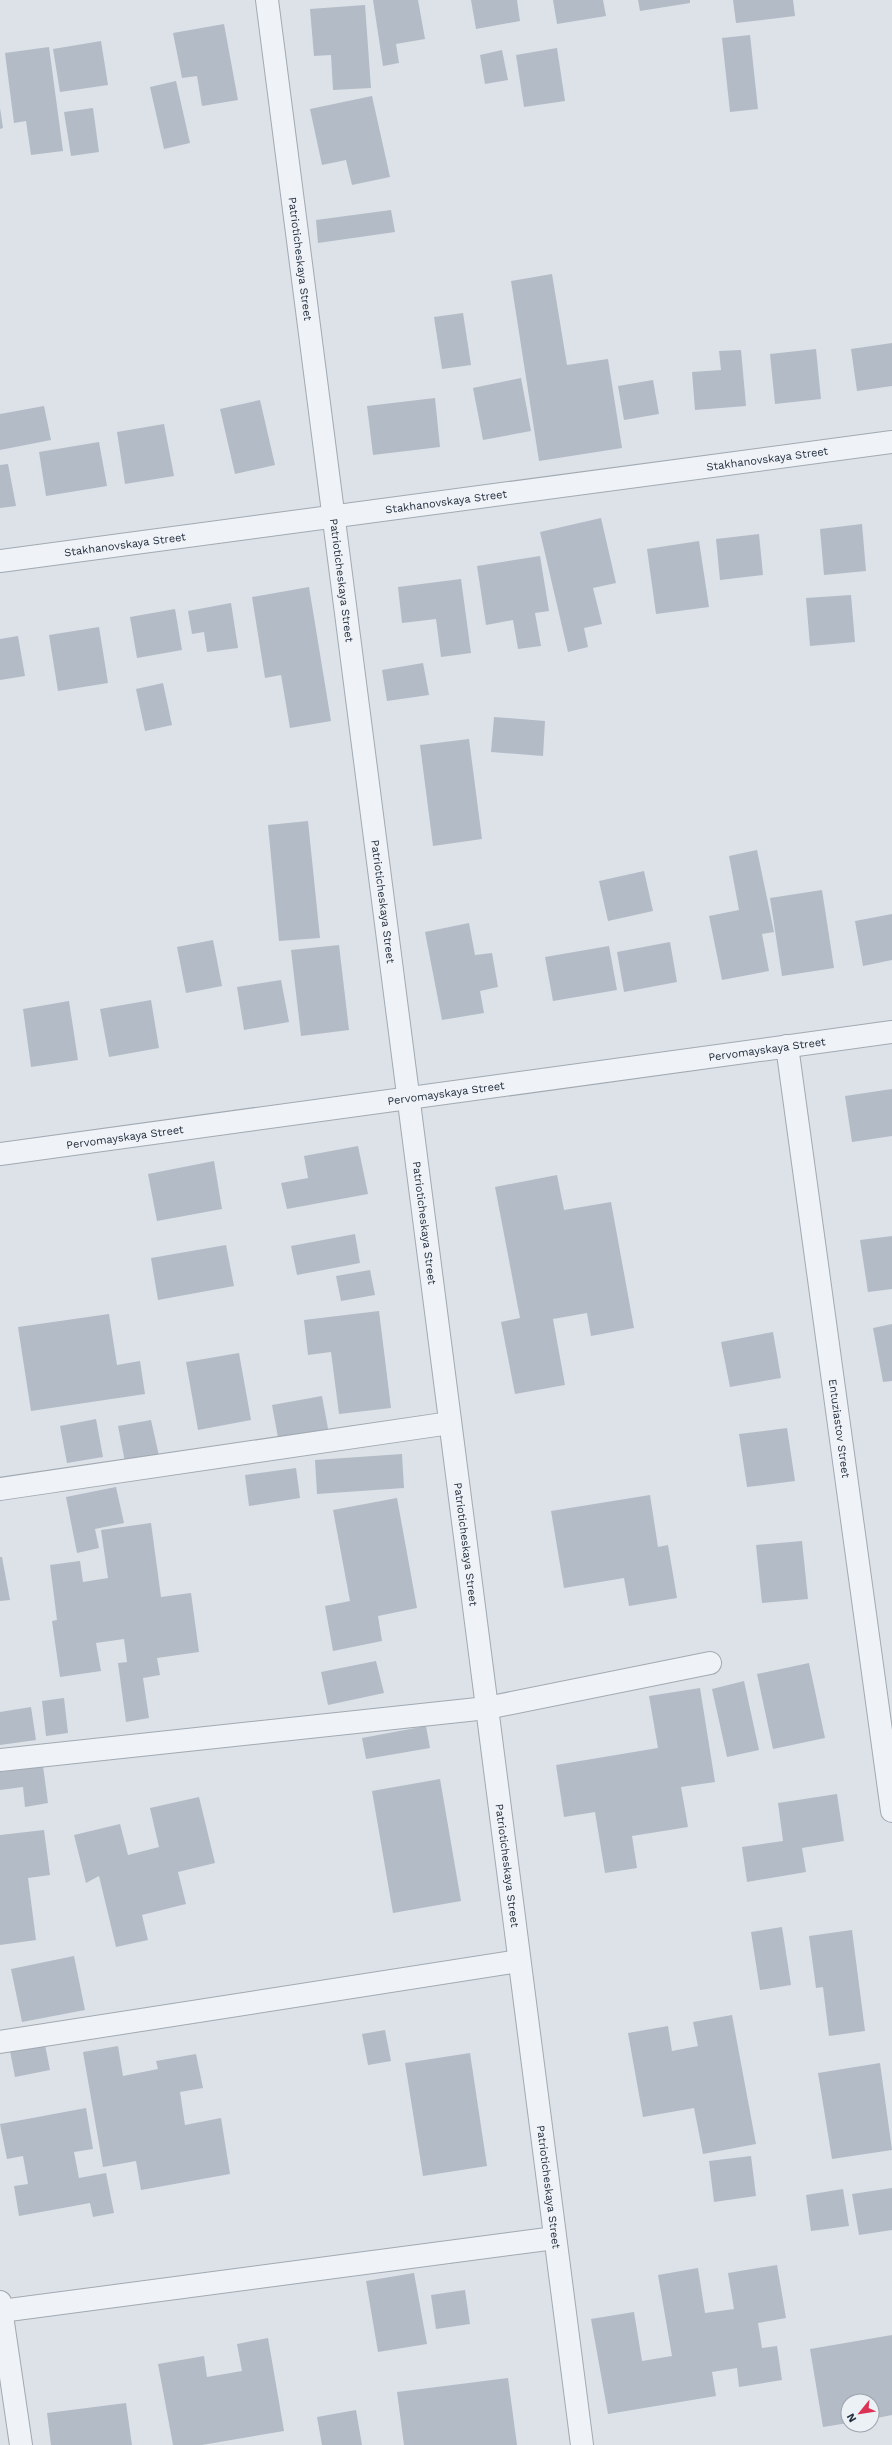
<svg xmlns="http://www.w3.org/2000/svg" width="892" height="2445" viewBox="0 0 892 2445" font-family="'Work Sans',sans-serif">
<style>
.building{fill:#b3bbc6}
.lines{fill:none;stroke-linecap:round;stroke-linejoin:round}
.minor-casing{stroke:#a1a9b2;stroke-width:24}
.minor{stroke:#eff2f6;stroke-width:22}
.labels{text-anchor:middle;dominant-baseline:central;stroke-width:3;stroke-linejoin:round;paint-order:stroke}
.street-label{font-size:11px;fill:#243040;stroke:#ecf1f6}
</style>
<rect width="100%" height="100%" fill="#dce2e8"/>
<path class="building" d="M373 0H418L425 39 396 44 399 63 383 66Z
M471 0H517L520 21 476 29Z
M553 0H603L606 16 557 24Z
M638 0H690V3L640 11Z
M733 0H793L795 16 736 23Z
M365 5 371 88 333 90 331 55 314 56 310 9Z
M224 24 238 100 202 106 197 76 182 78 173 33Z
M750 35 758 109 730 112 722 38Z
M101 41 108 85 60 92 53 49Z
M49 47 63 151 31 155 26 121 14 123 5 53Z
M557 48 565 101 524 107 516 55Z
M502 50 508 80 485 84 480 55Z
M176 81 190 143 164 149 150 87Z
M372 96 390 177 352 185 346 160 322 165 310 109Z
M0 108 3 128 0 129Z
M93 108 99 152 71 156 64 112Z
M391 210 395 232 318 243 316 220Z
M552 274 567 365 608 359 622 448 539 461 511 281Z
M463 313 471 365 442 369 434 317Z
M892 343V386L857 391 851 349Z
M816 349 821 399 775 404 770 354Z
M741 350 746 406 695 410 692 372 721 370 719 351Z
M521 378 531 431 483 440 473 388Z
M653 380 659 414 624 420 618 386Z
M435 398 440 447 373 455 367 406Z
M260 400 275 465 235 474 220 409Z
M44 406 51 440 0 450V414Z
M164 424 174 476 125 484 117 432Z
M99 442 107 486 46 496 39 452Z
M8 464 16 506 0 508V465Z
M601 518 616 583 593 588 602 624 584 628 588 647 568 652 540 532Z
M862 524 866 571 824 575 820 529Z
M759 534 763 575 720 580 716 539Z
M699 541 709 607 656 614 647 549Z
M540 556 549 611 535 613 541 646 518 649 513 620 486 625 477 566Z
M461 579 471 653 441 657 436 619 402 623 398 587Z
M309 587 331 721 290 728 281 675 265 678 252 597Z
M851 595 855 642 810 646 806 598Z
M231 603 238 648 207 652 204 632 192 634 188 611Z
M175 609 182 650 137 658 130 617Z
M99 627 108 683 58 691 49 635Z
M18 636 25 676 0 680V639Z
M423 663 429 695 387 701 382 670Z
M163 683 172 725 145 731 136 689Z
M494 717 545 721 543 756 491 752Z
M469 739 482 839 433 846 420 745Z
M308 821 320 938 279 941 268 825Z
M757 850 774 932 762 934 769 971 722 980 709 916 739 910 729 856Z
M644 871 653 911 608 921 599 881Z
M822 890 834 968 782 976 770 898Z
M892 914V960L863 966 855 921Z
M469 923 475 955 492 953 498 987 480 991 484 1013 442 1020 425 932Z
M213 940 222 986 186 993 177 947Z
M670 942 677 982 624 992 617 952Z
M339 945 349 1030 301 1036 291 950Z
M609 946 617 990 553 1001 545 957Z
M281 980 289 1022 244 1030 237 987Z
M151 1000 159 1048 109 1057 100 1009Z
M69 1001 78 1060 31 1067 23 1009Z
M892 1089V1136L852 1142 845 1096Z
M358 1146 368 1194 287 1209 281 1183 308 1178 304 1156Z
M214 1161 222 1209 157 1221 148 1174Z
M557 1175 564 1210 611 1202 634 1328 591 1336 587 1313 553 1319 565 1385 515 1394 501 1322 520 1318 495 1187Z
M355 1234 360 1263 297 1275 291 1246Z
M892 1236V1289L868 1292 860 1240Z
M226 1245 234 1286 158 1300 151 1258Z
M370 1270 375 1295 341 1301 336 1276Z
M379 1311 391 1408 339 1414 331 1352 308 1355 304 1320Z
M109 1314 117 1365 140 1361 145 1394 31 1411 18 1327Z
M892 1324V1381L883 1382 873 1328Z
M773 1332 781 1378 730 1387 721 1342Z
M239 1353 251 1420 198 1430 186 1362Z
M322 1396 329 1434 279 1443 272 1405Z
M96 1419 103 1457 67 1463 60 1426Z
M151 1420 159 1456 125 1462 118 1426Z
M787 1428 795 1481 747 1487 739 1434Z
M402 1454 404 1488 317 1494 315 1460Z
M296 1468 300 1498 249 1506 245 1475Z
M116 1487 124 1523 95 1529 99 1548 77 1553 66 1497Z
M650 1495 658 1547 668 1545 677 1598 629 1606 624 1578 564 1588 551 1511Z
M397 1498 417 1608 378 1616 382 1641 333 1651 325 1606 350 1601 333 1510Z
M151 1523 161 1597 191 1593 199 1652 157 1658 160 1675 143 1678 149 1718 126 1722 118 1663 127 1662 124 1639 96 1643 101 1671 60 1677 52 1621 57 1620 50 1565 80 1561 83 1582 108 1578 101 1530Z
M802 1541 808 1599 762 1603 756 1545Z
M0 1557H2L10 1600 0 1601Z
M376 1661 384 1693 328 1705 321 1672Z
M809 1663 825 1738 773 1749 757 1674Z
M744 1681 759 1750 727 1757 712 1689Z
M700 1688 715 1782 681 1787 688 1827 632 1836 637 1868 605 1873 595 1812 564 1817 556 1765 658 1748 649 1696Z
M64 1698 68 1733 46 1736 42 1701Z
M31 1707 36 1740 0 1745V1712Z
M426 1726 430 1748 366 1759 362 1738Z
M43 1766 48 1803 25 1807 23 1787 0 1790V1772Z
M440 1779 461 1901 393 1913 372 1791Z
M837 1794 844 1841 802 1848 806 1872 747 1882 742 1847 783 1841 778 1803Z
M199 1797 215 1863 178 1872 186 1904 142 1915 148 1940 116 1947 99 1876 86 1883 74 1835 120 1824 128 1855 159 1847 150 1808Z
M44 1830 50 1875 28 1878 36 1940 0 1945V1835Z
M782 1927 791 1985 760 1990 751 1932Z
M852 1930 865 2031 829 2036 823 1987 816 1988 809 1936Z
M74 1956 85 2010 22 2022 11 1969Z
M732 2015 756 2144 703 2154 694 2108 643 2117 628 2033 668 2026 672 2051 698 2046 693 2022Z
M385 2030 391 2061 368 2065 362 2034Z
M45 2045 50 2070 15 2077 10 2051Z
M118 2046 123 2076 158 2069 156 2061 196 2054 203 2088 180 2092 185 2125 221 2118 230 2174 141 2190 136 2161 103 2167 83 2052Z
M470 2053 487 2166 423 2176 405 2063Z
M880 2063 892 2150 832 2159 818 2073Z
M86 2108 93 2149 74 2152 79 2178 106 2173 114 2213 93 2217 90 2203 19 2216 14 2186 28 2184 23 2156 7 2159 0 2124Z
M751 2156 756 2196 714 2202 709 2161Z
M892 2188V2230L859 2235 852 2194Z
M843 2189 849 2226 811 2231 806 2195Z
M777 2265 786 2318 758 2323 762 2348 777 2346 782 2380 739 2387 737 2368 712 2372 716 2396 608 2414 591 2319 634 2312 642 2361 672 2356 658 2275 698 2268 705 2313 734 2309 728 2273Z
M414 2273 427 2344 378 2352 366 2281Z
M465 2290 470 2324 436 2329 431 2295Z
M892 2335V2415L872 2419V2401H848V2423L823 2427 810 2349Z
M268 2338 284 2431 202 2445H173L158 2364 204 2356 207 2377 242 2371 237 2344Z
M508 2378 517 2445H404L397 2392Z
M126 2403 132 2445H51L47 2413Z
M356 2410 362 2445H322L317 2417Z"/>
<g class="lines">
<g class="minor-casing">
<g id="minor">
<path id="s1" d="M267 0 582 2445"/>
<path id="s2" d="M0 561 892 442"/>
<path id="s3" d="M787 1046 892 1811"/>
<path id="s4" d="M0 1154 892 1032"/>
<path d="M0 1489 450 1423"/>
<path d="M0 1760 487 1708 710 1663"/>
<path d="M0 2042 519 1961"/>
<path d="M0 2302 21 2445"/>
<path d="M1 2311 555 2238"/>
</g>
</g>
<use href="#minor" class="minor"/>
</g>
<g class="labels">
<g class="street-label">
<text stroke="none"><textPath href="#s1" startOffset="261">Patrioticheskaya Street</textPath></text>
<text stroke="none"><textPath href="#s2" startOffset="774">Stakhanovskaya Street</textPath></text>
<text stroke="none"><textPath href="#s2" startOffset="450">Stakhanovskaya Street</textPath></text>
<text stroke="none"><textPath href="#s2" startOffset="126">Stakhanovskaya Street</textPath></text>
<text stroke="none"><textPath href="#s1" startOffset="585">Patrioticheskaya Street</textPath></text>
<text stroke="none"><textPath href="#s1" startOffset="909">Patrioticheskaya Street</textPath></text>
<text stroke="none"><textPath href="#s4" startOffset="774">Pervomayskaya Street</textPath></text>
<text stroke="none"><textPath href="#s4" startOffset="450">Pervomayskaya Street</textPath></text>
<text stroke="none"><textPath href="#s4" startOffset="126">Pervomayskaya Street</textPath></text>
<text stroke="none"><textPath href="#s1" startOffset="1233">Patrioticheskaya Street</textPath></text>
<text stroke="none"><textPath href="#s3" startOffset="386">Entuziastov Street</textPath></text>
<text stroke="none"><textPath href="#s1" startOffset="1557">Patrioticheskaya Street</textPath></text>
<text stroke="none"><textPath href="#s1" startOffset="1881">Patrioticheskaya Street</textPath></text>
<text stroke="none"><textPath href="#s1" startOffset="2205">Patrioticheskaya Street</textPath></text>
</g>
</g>
<g transform="translate(860 2413) rotate(240)"><circle r="19" fill="#ecf1f6" stroke="#9ca4ad"/>
<path d="M0-3L7 15L0 10L-7 15Z" fill="#dc3255"/>
<text y="-6" font-size="11" font-weight="bold" text-anchor="middle" fill="#243040">N</text>
</g>
</svg>
